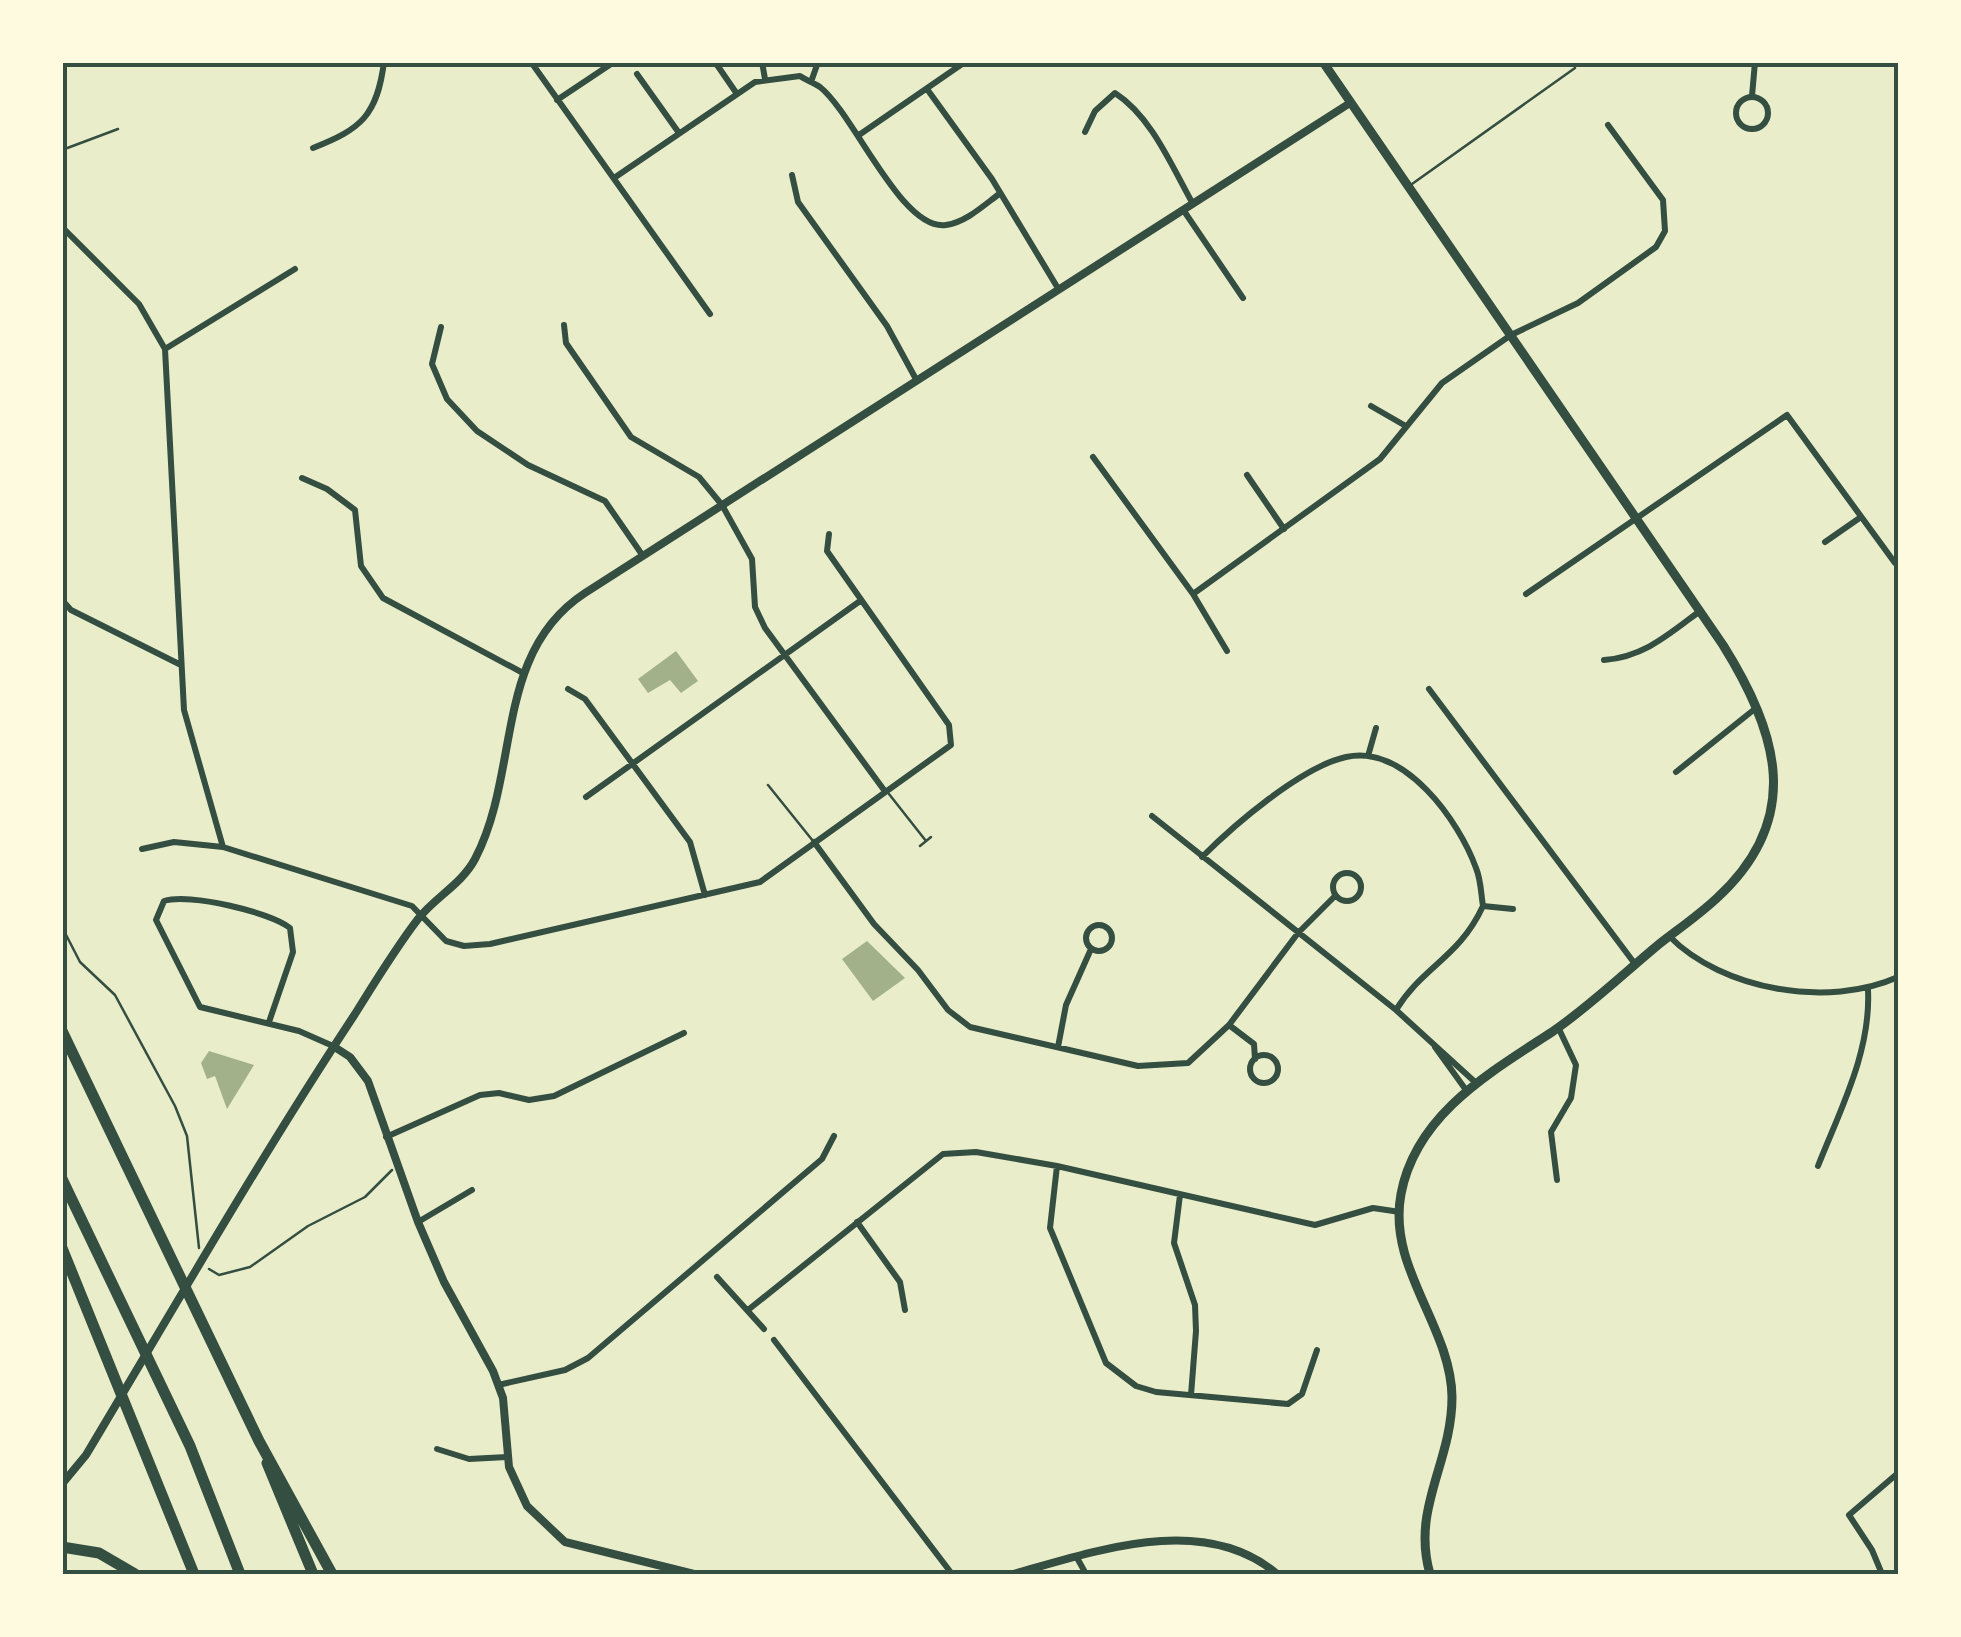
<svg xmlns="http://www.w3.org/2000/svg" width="1961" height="1637" viewBox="0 0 1961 1637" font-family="'Noto Sans',sans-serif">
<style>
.water{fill:#a3b18a}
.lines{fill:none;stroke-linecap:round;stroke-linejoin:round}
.path{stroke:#344e41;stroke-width:2.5}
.service{stroke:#344e41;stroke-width:2.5}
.minor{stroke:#344e41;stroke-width:6}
.tertiary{stroke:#344e41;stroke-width:8}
.secondary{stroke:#344e41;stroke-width:9}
.motorway{stroke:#344e41;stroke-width:11}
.neatline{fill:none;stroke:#344e41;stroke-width:4}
</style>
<rect width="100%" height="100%" fill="#e9edc9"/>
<path class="water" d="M676 651 698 681 681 693 670 680 648 693 638 679Z
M867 941 905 978 873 1001 842 959Z
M209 1051 254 1065 227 1109 215 1076 207 1079 201 1063Z"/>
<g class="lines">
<path class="path" d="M62 927 80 962 115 995 175 1106 187 1136 199 1248
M209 1269 219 1275 250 1267 308 1226 365 1197 392 1170"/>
<path class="service" d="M62 150 118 129
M1412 184 1575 68
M768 785 813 841
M889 794 926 841
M920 846 931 837"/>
<path class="minor" d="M531 62 710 314
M715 62 737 94
M762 62 765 79
M637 74 679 133
M811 82 818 62
M927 89 992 179 1059 290
M1752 96 1755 62
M1736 113a16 16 0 1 1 32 0a16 16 0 1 1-32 0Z
M557 100 614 62
M1085 132 1095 111 1115 93C1152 117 1172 167 1193 204
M859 135 965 62
M313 148C361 129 377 116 384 62
M792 175 798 202 887 326 917 381
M614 178 755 82 800 76C806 80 814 83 820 87 854 114 902 232 946 225 966 222 983 206 999 194
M1184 211 1243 298
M62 227 139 304 165 349 184 710 223 847 412 906 446 941 464 946 490 944 760 882 951 745 949 725 827 551 829 534
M564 325 566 343 631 437 699 477 722 505 752 559 755 607 765 628 884 790
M441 327 432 364 447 399 477 431 528 465 605 501 643 556
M165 349 295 269
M1371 406 1404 425
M1093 457 1193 594 1227 651
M1247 475 1284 529
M302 478 327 489 355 510 361 566 383 598 523 673
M1825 542 1861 517
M1193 594 1380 459 1442 383 1511 335 1578 303 1656 247 1665 231 1663 200 1608 125
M1526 594 1787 415 1895 563
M62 600 71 610 181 665
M1604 660C1644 657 1669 634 1700 611
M568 689 585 699 690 842 705 895
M1429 689 1635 964
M1368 756 1376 728
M1676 772 1756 708
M586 797 860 601
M1152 816 1396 1010 1475 1082
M814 842 874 924 918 970 948 1010 970 1027 1138 1066 1188 1063 1229 1025 1298 933 1335 896
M142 849 174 842 223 847
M1202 857C1234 825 1301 767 1346 757 1405 744 1459 821 1476 868 1481 880 1481 894 1483 906
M1333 887a14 14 0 1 1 28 0a14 14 0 1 1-28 0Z
M1086 938a13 13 0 1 1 26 0a13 13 0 1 1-26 0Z
M1669 936C1723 991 1829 1008 1898 977
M1396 1010C1423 966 1459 958 1483 906L1513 909
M269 1022 293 952 290 928C270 912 189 893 164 901L156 920 200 1007 299 1031 333 1046
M1229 1025 1254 1044 1255 1059
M1058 1047 1066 1005 1091 949
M1435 1047 1466 1090
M1250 1069a14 14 0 1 1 28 0a14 14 0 1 1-28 0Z
M386 1137 480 1095 499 1093 529 1100 554 1096 684 1033
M1057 1166 1050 1228 1106 1363 1136 1386 1156 1392 1288 1404 1302 1394 1317 1350
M1818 1166C1840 1110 1871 1052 1868 990
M1557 1180 1551 1132 1571 1098 1576 1065 1558 1027
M1180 1195 1174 1243 1195 1305 1196 1331 1191 1395
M418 1222 472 1190
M857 1222 900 1282 905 1310
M717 1277 764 1329
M748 1310 943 1154 976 1152 1057 1166 1315 1225 1373 1208 1400 1212
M774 1340 952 1574
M498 1385 565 1370 588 1358 822 1159 834 1136
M437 1449 469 1459 507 1457
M1076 1556 1086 1574
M1882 1574 1872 1550 1849 1515 1898 1473"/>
<path class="tertiary" d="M333 1046 350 1057 368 1081 418 1222 444 1282 493 1371 503 1398 509 1467 527 1506 565 1542 694 1574
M62 1484 86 1455C174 1308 260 1158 355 1014 375 982 395 949 418 919 435 897 461 885 475 859 521 771 493 653 585 593L1350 103
M1013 1574C1096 1551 1204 1512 1277 1574"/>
<path class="secondary" d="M1323 62 1723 645C1778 733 1804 818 1717 898 1699 915 1677 930 1658 945 1623 974 1590 1006 1552 1032 1491 1072 1416 1114 1401 1194 1387 1268 1451 1326 1452 1397 1452 1463 1411 1508 1430 1574"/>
<path class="motorway" d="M62 1031 259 1441 332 1574
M62 1179 190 1446 240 1574
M62 1248 194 1574
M267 1463 313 1574
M62 1547 99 1553 135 1574"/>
</g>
<rect width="1961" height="1637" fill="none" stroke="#fefae0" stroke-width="130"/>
<rect x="65" y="65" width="1831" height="1507" class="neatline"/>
</svg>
